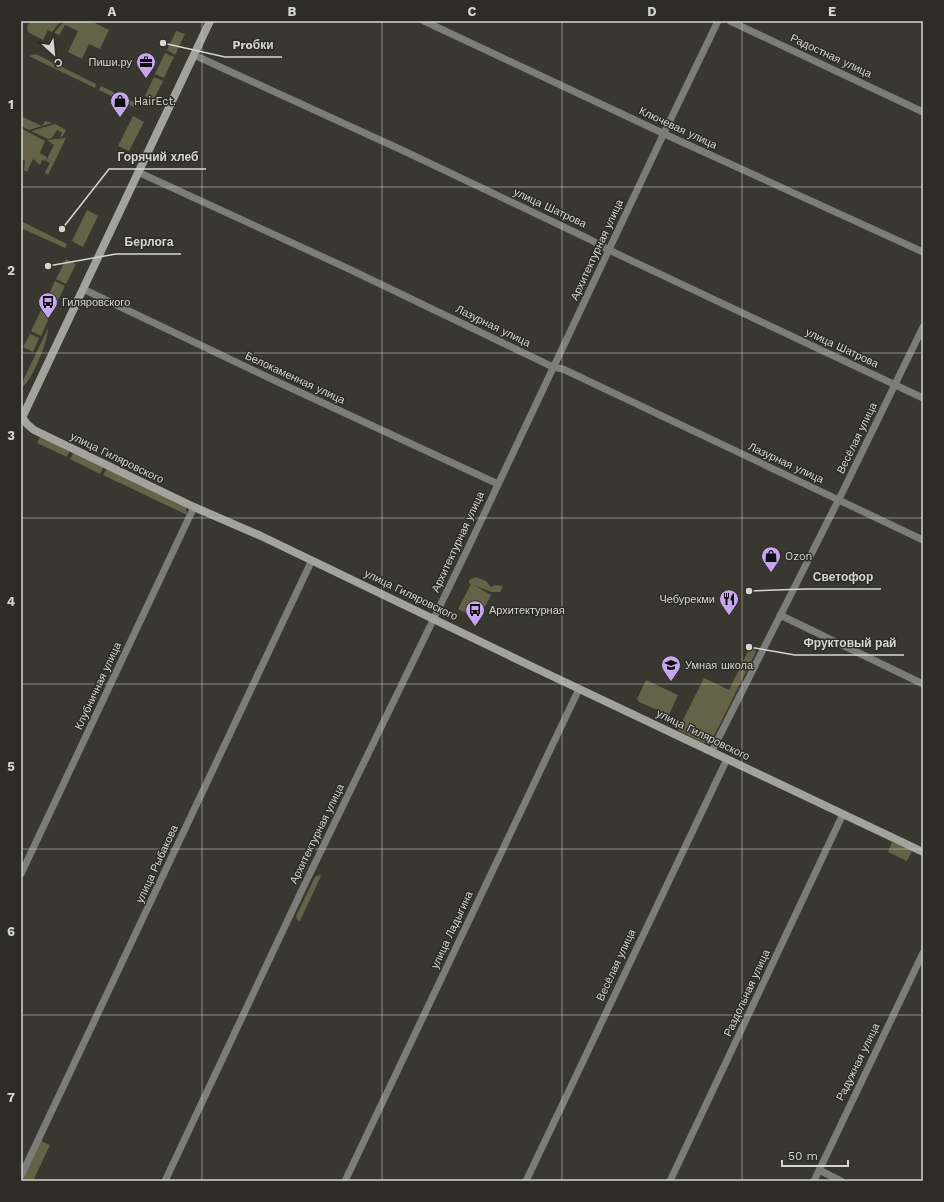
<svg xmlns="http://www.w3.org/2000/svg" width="944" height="1202" viewBox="0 0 944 1202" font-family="'Work Sans',sans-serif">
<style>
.green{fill:#646247}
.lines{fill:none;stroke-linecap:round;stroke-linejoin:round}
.street{stroke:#7c7c79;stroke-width:7}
.secondary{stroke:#a3a39d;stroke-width:8}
.grid{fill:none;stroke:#d6d6d1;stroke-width:1;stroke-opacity:0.55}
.labels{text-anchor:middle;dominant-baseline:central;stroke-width:3;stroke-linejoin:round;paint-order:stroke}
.street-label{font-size:11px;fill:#d6d6d1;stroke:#2d2d26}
.poi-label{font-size:11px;fill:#d6d6d1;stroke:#2d2d26;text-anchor:start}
.leader{fill:none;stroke:#d6d6d1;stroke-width:1.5}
.callout-dot{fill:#d6d6d1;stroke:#2d2d26;stroke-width:1.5}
.callout-label{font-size:12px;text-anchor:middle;font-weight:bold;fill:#d6d6d1;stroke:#2d2d26;stroke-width:3;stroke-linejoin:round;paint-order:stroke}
.neatline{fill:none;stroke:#d6d6d1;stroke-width:1.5}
.grid-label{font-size:13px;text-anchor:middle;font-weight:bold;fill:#d6d6d1}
</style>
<rect width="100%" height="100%" fill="#383730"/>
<path class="green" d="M30 21H61L52 32 48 30 43 40 28 32 27 27Z
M64 21H91L109 30 100 49 89 44 82 59 68 52 78 31 65 25 59 35 54 33Z
M176 31 185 34 175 55 167 50Z
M165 53 174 57 164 78 155 74Z
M36 54 96 84 95 88 29 56Z
M154 77 163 81 153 101 145 96Z
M101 86 136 103 134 107 99 90Z
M21 116 42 126 45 121 52 123 29 130 21 126Z
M133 116 144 122 129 151 118 146Z
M55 124 66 130 63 136 60 137 62 133 57 130 52 138 48 139 31 131Z
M21 128 45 141 40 153 47 157 45 161 42 160 40 165 33 159 27 172 24 170 25 161 21 159Z
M66 138 48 175 45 172 50 163 46 161 54 145 47 140Z
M87 210 98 216 83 247 72 241Z
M21 221 67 244 65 248 21 228Z
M66 259 76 264 66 284 56 279Z
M55 281 65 286 54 309 44 304Z
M43 306 52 311 41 336 31 331Z
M48 328C48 341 32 382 21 388V385Z
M30 334 39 338 33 352 23 347Z
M41 435 70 450 67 457 37 443Z
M74 451 104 466 100 474 70 459Z
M107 468 186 507 187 515 103 475Z
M476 577 486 581 491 587 496 585 503 586 500 592H491L474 585 491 595 478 619 458 609 471 584 469 583V580Z
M750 647 754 649 756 652 713 738 707 742 704 743 678 730 704 678 729 690Z
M646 680 678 695 669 715 639 702 637 699Z
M892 842 912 851 907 861 888 852Z
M319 875 321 876 300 921 297 920 296 916 315 877Z
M41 1141 50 1145 33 1181H22Z"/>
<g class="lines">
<path class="street" d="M424 21 671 137 923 252
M730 21 923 112
M194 55 404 151 589 239 609 250 923 398
M138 172 349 269 553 367 563 369 923 540
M83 289 280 383 498 484
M780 615 923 684
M712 751 844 489 923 327
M21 874 194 507
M819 1170 841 1181
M21 1176 312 560
M165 1181 301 892 470 544 664 133 718 21
M345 1181 579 689
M526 1181 727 759
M670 1181 843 814
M814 1181 923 953"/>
<path class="secondary" d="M22 417 27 424 34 430 194 507 261 536 533 667 923 852
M21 420 210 21"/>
</g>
<path class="grid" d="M202 21V1181M382 21V1181M562 21V1181M742 21V1181M21 187H923M21 353H923M21 518H923M21 684H923M21 849H923M21 1015H923"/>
<defs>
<g id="office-pin" transform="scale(1)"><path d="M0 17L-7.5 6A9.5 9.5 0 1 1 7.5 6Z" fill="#c7a6ef" stroke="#2d2d26"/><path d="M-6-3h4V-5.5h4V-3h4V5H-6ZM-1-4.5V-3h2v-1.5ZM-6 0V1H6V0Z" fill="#111"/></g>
<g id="shop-pin" transform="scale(1)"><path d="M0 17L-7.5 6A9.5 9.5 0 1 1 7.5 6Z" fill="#c7a6ef" stroke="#2d2d26"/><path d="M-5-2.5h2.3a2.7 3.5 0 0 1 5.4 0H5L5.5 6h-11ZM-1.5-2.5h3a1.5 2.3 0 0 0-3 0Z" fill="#111"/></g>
<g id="bus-pin" transform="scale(1)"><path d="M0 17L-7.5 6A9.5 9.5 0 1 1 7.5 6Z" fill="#c7a6ef" stroke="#2d2d26"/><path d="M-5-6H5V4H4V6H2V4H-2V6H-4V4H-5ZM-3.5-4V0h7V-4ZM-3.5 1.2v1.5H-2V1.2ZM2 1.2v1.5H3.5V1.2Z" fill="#111"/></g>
<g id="restaurant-pin" transform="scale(1)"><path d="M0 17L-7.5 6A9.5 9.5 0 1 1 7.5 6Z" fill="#c7a6ef" stroke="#2d2d26"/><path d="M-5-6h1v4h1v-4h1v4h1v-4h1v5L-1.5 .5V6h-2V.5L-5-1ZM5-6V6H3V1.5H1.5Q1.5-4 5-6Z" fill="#111"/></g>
<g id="school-pin" transform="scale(1)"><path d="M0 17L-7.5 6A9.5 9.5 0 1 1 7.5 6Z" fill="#c7a6ef" stroke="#2d2d26"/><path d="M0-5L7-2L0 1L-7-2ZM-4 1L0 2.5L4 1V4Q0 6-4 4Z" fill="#111"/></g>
</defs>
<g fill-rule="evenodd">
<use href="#office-pin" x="146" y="62"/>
<use href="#shop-pin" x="120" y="101"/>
<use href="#bus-pin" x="48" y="302"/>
<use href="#shop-pin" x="771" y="556"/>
<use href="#restaurant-pin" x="729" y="599"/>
<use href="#bus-pin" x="475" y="610"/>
<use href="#school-pin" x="671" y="665"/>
</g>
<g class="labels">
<g class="street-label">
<text transform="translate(831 56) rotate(25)">Радостная улица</text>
<text transform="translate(678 128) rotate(25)">Ключевая улица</text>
<text transform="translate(550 208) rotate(25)">улица Шатрова</text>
<text transform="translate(597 250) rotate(-65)">Архитектурная улица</text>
<text transform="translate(493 326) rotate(26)">Лазурная улица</text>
<text transform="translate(842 348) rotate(25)">улица Шатрова</text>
<text transform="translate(295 378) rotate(25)">Белокаменная улица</text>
<text transform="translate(857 438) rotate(-64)">Весёлая улица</text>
<text transform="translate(117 458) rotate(26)">улица Гиляровского</text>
<text transform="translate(786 463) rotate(25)">Лазурная улица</text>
<text transform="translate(458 542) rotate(-65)">Архитектурная улица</text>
<text transform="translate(411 595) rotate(26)">улица Гиляровского</text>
<text transform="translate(98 686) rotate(-65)">Клубничная улица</text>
<text transform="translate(703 735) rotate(26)">улица Гиляровского</text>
<text transform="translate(317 834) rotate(-64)">Архитектурная улица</text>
<text transform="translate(157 864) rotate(-65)">улица Рыбакова</text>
<text transform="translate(452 930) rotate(-65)">улица Ладыгина</text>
<text transform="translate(616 965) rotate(-65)">Весёлая улица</text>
<text transform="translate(747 993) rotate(-65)">Раздольная улица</text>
<text transform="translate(858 1062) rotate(-64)">Радужная улица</text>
</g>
<g class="poi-label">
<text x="132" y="62" text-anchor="end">Пиши.ру</text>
<text x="134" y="101">HairEct.</text>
<text x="62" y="302">Гиляровского</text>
<text x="785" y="556">Ozon</text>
<text x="715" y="599" text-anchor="end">Чебурекми</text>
<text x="489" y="610">Архитектурная</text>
<text x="685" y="665">Умная школа</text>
</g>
</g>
<path class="leader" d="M163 43L225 57H282M62 229L109 169H206M48 266L116 254H181M749 591L805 589H881M749 647L795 655H904"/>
<g class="callout-dot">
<circle cx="163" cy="43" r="4"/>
<circle cx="62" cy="229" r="4"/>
<circle cx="48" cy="266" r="4"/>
<circle cx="749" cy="591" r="4"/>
<circle cx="749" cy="647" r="4"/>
</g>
<g class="callout-label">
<text x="253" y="49">Proбки</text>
<text x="158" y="161">Горячий хлеб</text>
<text x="149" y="246">Берлога</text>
<text x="843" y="581">Светофор</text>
<text x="850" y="647">Фруктовый рай</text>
</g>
<rect width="944" height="1202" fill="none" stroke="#2d2d26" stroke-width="44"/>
<g transform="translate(54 54) rotate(153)" stroke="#2d2d26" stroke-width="3" paint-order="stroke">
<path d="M0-3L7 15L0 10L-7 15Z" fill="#d6d6d1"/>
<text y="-6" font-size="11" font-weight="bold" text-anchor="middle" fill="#d6d6d1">С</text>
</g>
<path d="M782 1160v6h66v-6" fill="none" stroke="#d6d6d1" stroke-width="2"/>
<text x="788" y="1160" font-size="12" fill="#d6d6d1" stroke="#2d2d26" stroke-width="3" paint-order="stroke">50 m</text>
<rect x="22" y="22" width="900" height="1158" class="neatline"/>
<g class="grid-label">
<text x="112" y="16">A</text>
<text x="292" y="16">B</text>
<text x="472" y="16">C</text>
<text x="652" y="16">D</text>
<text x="832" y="16">E</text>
<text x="11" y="109">1</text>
<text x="11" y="275">2</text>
<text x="11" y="440">3</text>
<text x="11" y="606">4</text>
<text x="11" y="771">5</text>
<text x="11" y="936">6</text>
<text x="11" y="1102">7</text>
</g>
</svg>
